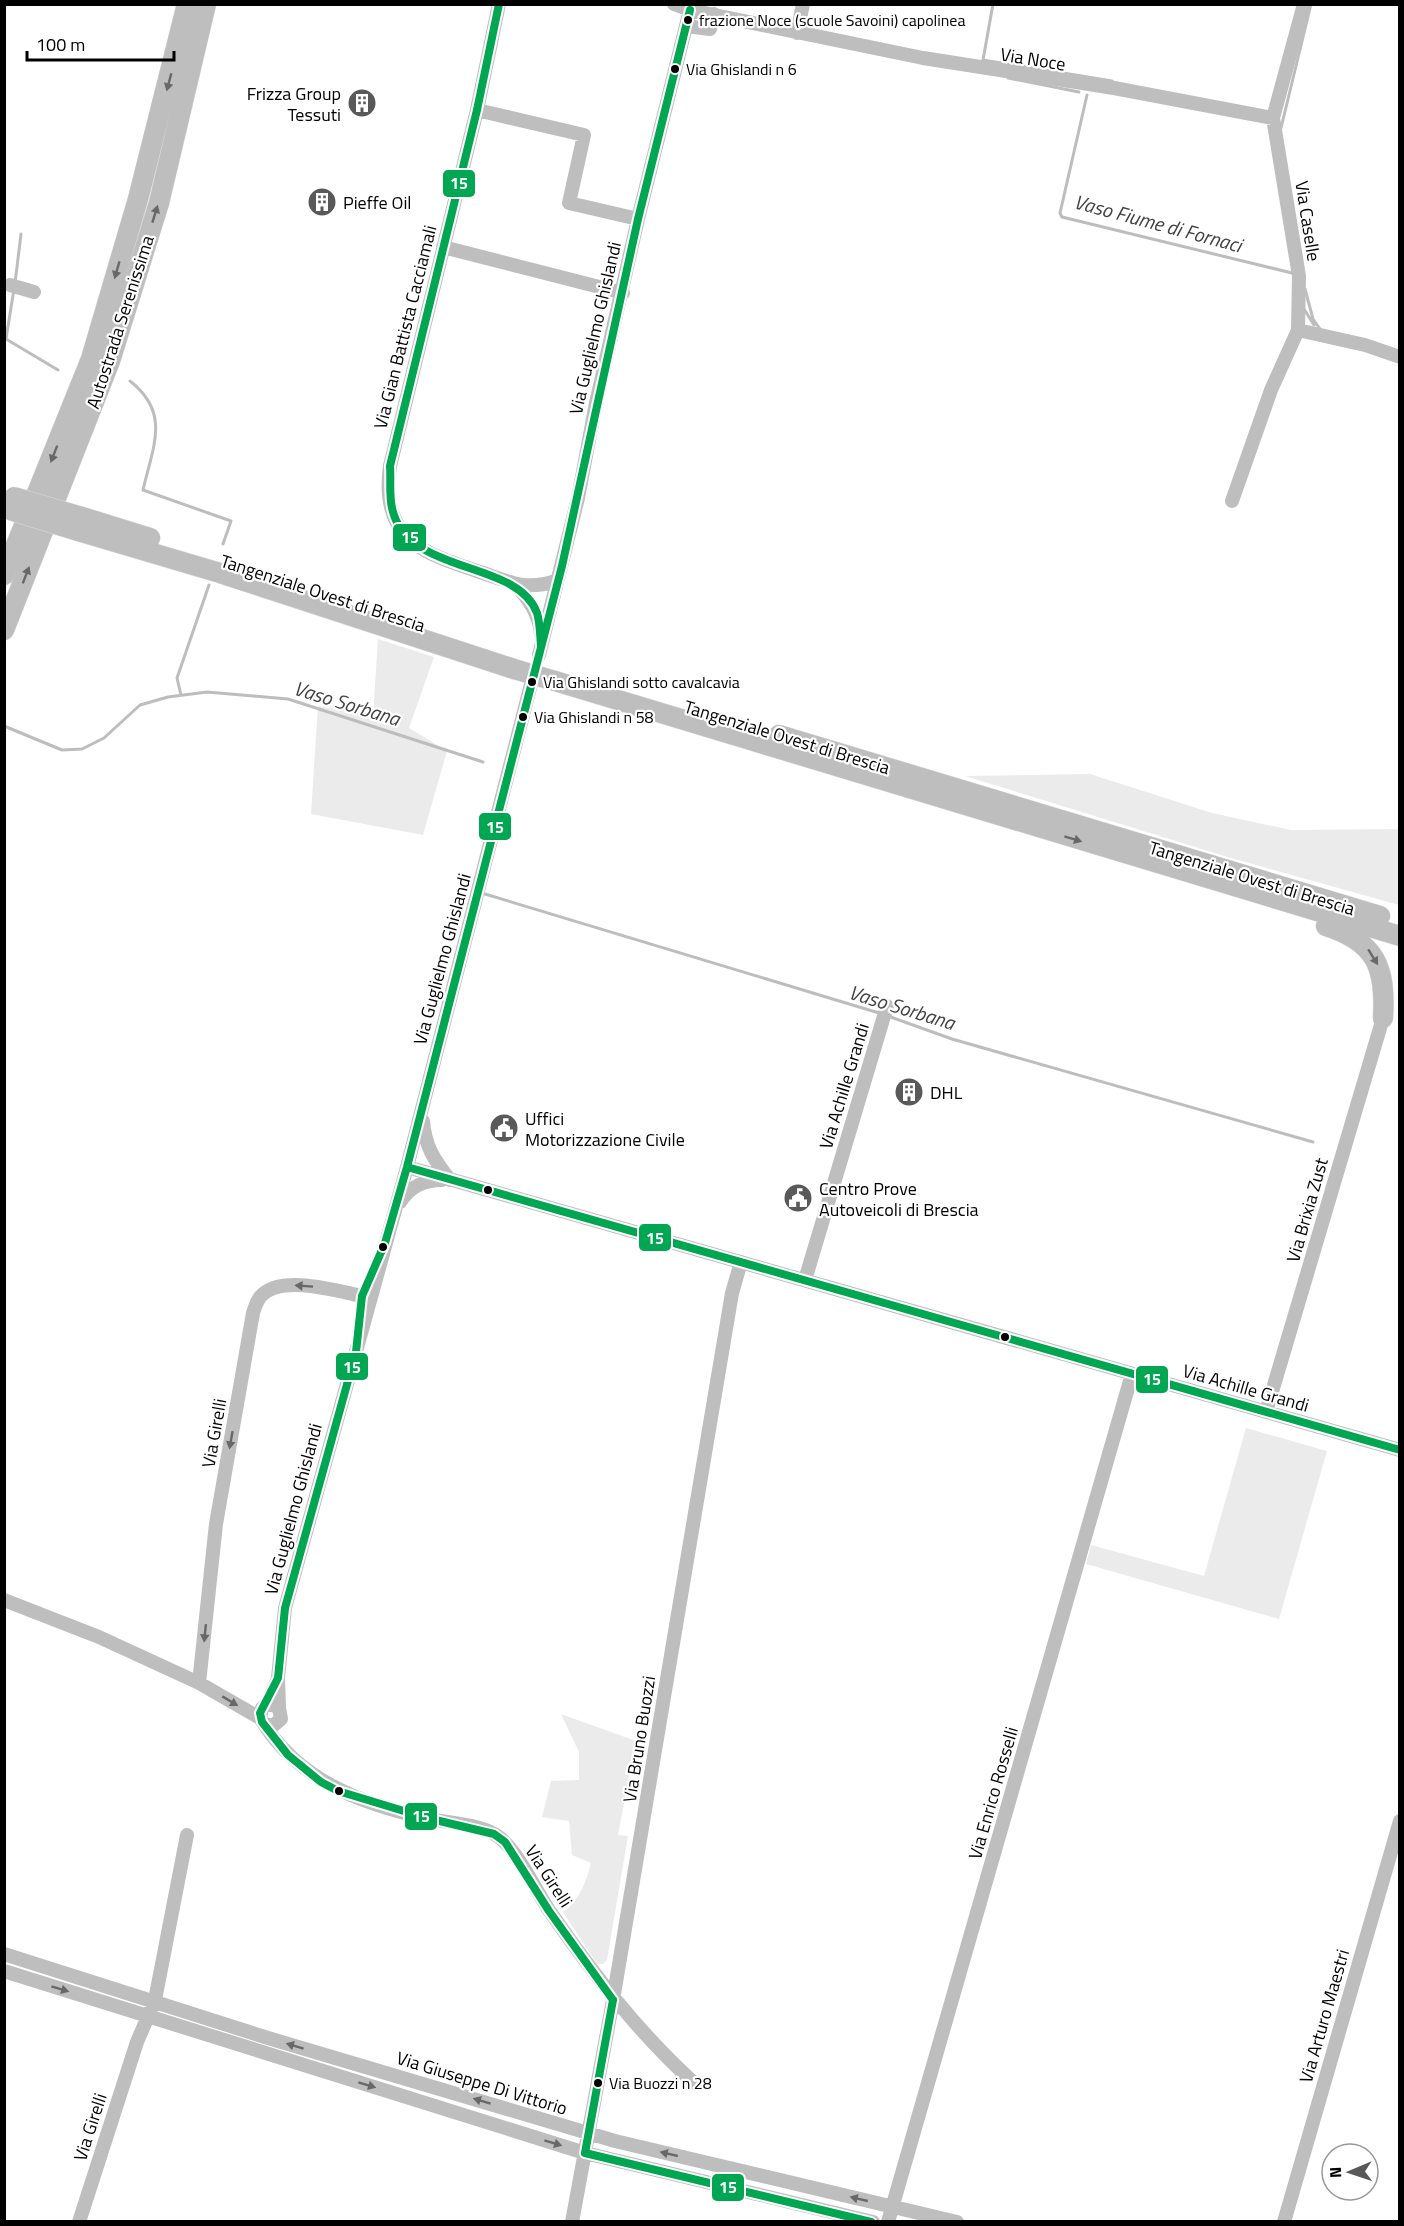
<svg xmlns="http://www.w3.org/2000/svg" width="1404" height="2226" viewBox="0 0 1404 2226" font-family="'Titillium Web',sans-serif">
<style>
.green{fill:#ebebeb}
.lines{fill:none;stroke-linecap:round;stroke-linejoin:round}
.stream{stroke:#bdbdbd;stroke-width:3}
.highway-casing{stroke:#dbdbdb;stroke-width:21}
.minor{stroke:#bebebe;stroke-width:14}
.highway{stroke:#bebebe;stroke-width:20}
.highway-bridge-casing{stroke:#dbdbdb;stroke-width:21;stroke-linecap:butt}
.highway-bridge{stroke:#bebebe;stroke-width:20}
.bus-1-casing{stroke:#fff;stroke-width:12}
.bus-1{stroke:#00a651;stroke-width:8}
.oneway{fill:#686868}
.bus-dot{fill:#000;stroke:#fff;stroke-width:2}
.labels{text-anchor:middle;dominant-baseline:central;stroke-width:4.5;stroke-linejoin:round;paint-order:stroke}
.bus-label{font-size:16px;fill:#000;stroke:#fff;text-anchor:start}
.street-label{font-size:18px;fill:#000;stroke:#fff}
.poi-label{font-size:18px;fill:#000;stroke:#fff;text-anchor:start}
.water-label{font-size:20px;font-style:italic;fill:#424242;stroke:#fff}
.line-badge{stroke:#fff;stroke-width:2}
.badge-label{font-size:16px;text-anchor:middle;font-weight:bold;fill:#fff}
</style>
<rect width="100%" height="100%" fill="#fff"/>
<path class="green" d="M378 639 434 657 409 728 447 751 423 835 311 814 318 706 373 715Z
M1090 774 1212 813 1291 830 1399 829V905L1231 858 965 776Z
M1246 1428 1327 1451 1279 1619 1086 1564 1091 1545 1204 1576Z
M561 1714 636 1741 618 1835 628 1836 607 1960 603 1964H597L563 1912C578 1902 587 1881 591 1863L572 1855 569 1821 542 1817 551 1781 579 1780V1752Z"/>
<g class="lines">
<path class="stream" d="M993 4 983 60 1112 81
M1008 78 1079 92
M1087 95 1060 213 1062 217 1292 273
M1281 128 1311 4
M15 283 21 234
M14 289 6 339 58 370
M1305 289 1313 319 1320 329
M1304 309 1314 325
M130 381C171 413 153 446 143 490L231 521 223 544
M181 695 177 678 209 585
M4 726 62 750 82 749 104 738 140 705 168 697 207 692 288 699 483 762
M485 894 879 1013
M888 1016 952 1039 1313 1142"/>
<g class="highway-casing">
<path id="highway" d="M82 517 150 538
M78 531 220 573 514 669
M4 575 91 359 138 199 187 4
M4 630 110 361 159 203 206 4
M555 681 1400 936
M779 735 1380 916
M1326 926C1376 942 1386 967 1383 1018"/>
</g>
<path class="minor" d="M499 4 477 110 390 466C380 539 422 553 480 572 510 582 525 591 556 581
M674 4 690 10 923 58 1114 88 1273 118 1304 4
M686 26 710 29 714 14
M797 33 803 4
M477 110 584 135 569 203 638 219
M443 247 623 293
M10 285 34 292
M1298 330 1365 345 1400 357
M1232 501 1271 390 1298 330 1299 276 1273 118
M516 585C529 600 540 615 541 635
M539 655 578 498 596 403 638 219 690 10
M423 1121C425 1146 434 1160 450 1180
M407 1167 1400 1450
M400 1202C410 1187 423 1180 442 1180
M805 1280 887 1006
M1266 1412 1383 1018
M4 1600 99 1637 199 1683 260 1718
M277 1681 266 1705 262 1708 260 1718C298 1781 361 1804 430 1819 450 1823 478 1824 496 1835 518 1849 535 1891 551 1913 594 1975 638 2032 694 2083
M199 1683 216 1524 253 1313C255 1307 257 1300 261 1296 281 1274 337 1291 362 1296L367 1312
M279 1708 278 1678 285 1608 407 1167 531 684
M267 1725H274L281 1719 279 1708 271 1704
M4 1954 268 2038 615 2141 957 2222
M4 1971 585 2153 873 2222
M79 2222 137 2042 155 2000 187 1835
M572 2222 613 2000 732 1293 741 1262
M888 2222 1132 1374
M1284 2222 1400 1821"/>
<use href="#highway" class="highway"/>
<g class="highway-bridge-casing">
<path id="highway-bridge" d="M14 497 82 517
M10 510 78 531
M514 669 555 681"/>
</g>
<use href="#highway-bridge" class="highway-bridge"/>
<g class="bus-1-casing">
<path id="bus-1" d="M499 4 477 110 390 466C391 479 389 495 392 508 406 576 518 559 537 613 540 622 540 635 541 645
M407 1167 1400 1450
M613 2000 549 1911 505 1842 494 1834 427 1818 338 1791 321 1782 288 1755 262 1722 260 1713 278 1678 285 1608 356 1352 362 1296 385 1243 407 1167 562 566 638 219 690 10
M585 2153 871 2222
M585 2153 613 2000"/>
</g>
<use href="#bus-1" class="bus-1"/>
</g>
<defs><path id="oneway-solid" d="M-6-.8H1V-3.2L6.5 0L1 3.2V.8H-6Z" transform="scale(1.5)"/></defs>
<g class="oneway">
<use href="#oneway-solid" transform="translate(169 82) rotate(105)"/>
<use href="#oneway-solid" transform="translate(155 214) rotate(-73)"/>
<use href="#oneway-solid" transform="translate(117 270) rotate(106)"/>
<use href="#oneway-solid" transform="translate(54 454) rotate(111)"/>
<use href="#oneway-solid" transform="translate(26 575) rotate(-69)"/>
<use href="#oneway-solid" transform="translate(1073 839) rotate(17)"/>
<use href="#oneway-solid" transform="translate(1373 957) rotate(58)"/>
<use href="#oneway-solid" transform="translate(304 1286) rotate(-176)"/>
<use href="#oneway-solid" transform="translate(231 1440) rotate(100)"/>
<use href="#oneway-solid" transform="translate(205 1633) rotate(96)"/>
<use href="#oneway-solid" transform="translate(230 1701) rotate(31)"/>
<use href="#oneway-solid" transform="translate(60 1989) rotate(17)"/>
<use href="#oneway-solid" transform="translate(295 2046) rotate(-163)"/>
<use href="#oneway-solid" transform="translate(367 2085) rotate(17)"/>
<use href="#oneway-solid" transform="translate(482 2101) rotate(-163)"/>
<use href="#oneway-solid" transform="translate(553 2143) rotate(17)"/>
<use href="#oneway-solid" transform="translate(669 2154) rotate(-167)"/>
<use href="#oneway-solid" transform="translate(859 2199) rotate(-167)"/>
</g>
<defs>
<g id="building-disc" transform="scale(1.5)"><circle r="9.5" fill="#595959" stroke="#fff"/><path d="M-4-6H4V6H1V3H-1V6H-4ZM-2.5-4.3h1.7v1.8h-1.7ZM.8-4.3h1.7v1.8H.8ZM-2.5-1h1.7V.8h-1.7ZM.8-1h1.7V.8H.8Z" fill="#fff"/></g>
<g id="civic-disc" transform="scale(1.5)"><circle r="9.5" fill="#595959" stroke="#fff"/><path d="M-.6-6.5H3V-4.5H.6V-3L4-1V1h2V6H-6V1h2V-1L-.6-3ZM-1.2 2.5V6h2.4V2.5Z" fill="#fff"/></g>
</defs>
<g fill-rule="evenodd">
<use href="#building-disc" x="362" y="103"/>
<use href="#building-disc" x="322" y="202"/>
<use href="#building-disc" x="909" y="1092"/>
<use href="#civic-disc" x="504" y="1128"/>
<use href="#civic-disc" x="798" y="1198"/>
</g>
<g class="bus-dot">
<circle cx="688" cy="20" r="5"/>
<circle cx="675" cy="69" r="5"/>
<circle cx="532" cy="682" r="5"/>
<circle cx="523" cy="717" r="5"/>
<circle cx="488" cy="1190" r="5"/>
<circle cx="383" cy="1247" r="5"/>
<circle cx="1005" cy="1337" r="5"/>
<circle cx="339" cy="1791" r="5"/>
<circle cx="598" cy="2083" r="5"/>
</g>
<g class="labels">
<g class="bus-label">
<text x="699" y="20">frazione Noce (scuole Savoini) capolinea</text>
<text x="686" y="69">Via Ghislandi n 6</text>
<text x="543" y="682">Via Ghislandi sotto cavalcavia</text>
<text x="534" y="717">Via Ghislandi n 58</text>
<text x="609" y="2083">Via Buozzi n 28</text>
</g>
<g class="street-label">
<text transform="translate(1033 59) rotate(9)">Via Noce</text>
<text transform="translate(1308 221) rotate(81)">Via Caselle</text>
<text transform="translate(120 322) rotate(-72)">Autostrada Serenissima</text>
<text transform="translate(405 327) rotate(-76)">Via Gian Battista Cacciamali</text>
<text transform="translate(595 328) rotate(-77)">Via Guglielmo Ghislandi</text>
<text transform="translate(323 593) rotate(18)">Tangenziale Ovest di Brescia</text>
<text transform="translate(787 737) rotate(17)">Tangenziale Ovest di Brescia</text>
<text transform="translate(1252 878) rotate(17)">Tangenziale Ovest di Brescia</text>
<text transform="translate(442 959) rotate(-75)">Via Guglielmo Ghislandi</text>
<text transform="translate(844 1086) rotate(-73)">Via Achille Grandi</text>
<text transform="translate(1307 1210) rotate(-74)">Via Brixia Zust</text>
<text transform="translate(1246 1388) rotate(16)">Via Achille Grandi</text>
<text transform="translate(214 1433) rotate(-80)">Via Girelli</text>
<text transform="translate(293 1509) rotate(-75)">Via Guglielmo Ghislandi</text>
<text transform="translate(639 1739) rotate(-81)">Via Bruno Buozzi</text>
<text transform="translate(993 1793) rotate(-74)">Via Enrico Rosselli</text>
<text transform="translate(549 1876) rotate(57)">Via Girelli</text>
<text transform="translate(1324 2016) rotate(-74)">Via Arturo Maestri</text>
<text transform="translate(482 2083) rotate(17)">Via Giuseppe Di Vittorio</text>
<text transform="translate(90 2127) rotate(-72)">Via Girelli</text>
</g>
<g class="poi-label">
<text x="341" y="93" text-anchor="end">Frizza Group<tspan x="341" dy="21">Tessuti</tspan></text>
<text x="343" y="202">Pieffe Oil</text>
<text x="930" y="1092">DHL</text>
<text x="525" y="1118">Uffici<tspan x="525" dy="21">Motorizzazione Civile</tspan></text>
<text x="819" y="1188">Centro Prove<tspan x="819" dy="21">Autoveicoli di Brescia</tspan></text>
</g>
<g class="water-label">
<text transform="translate(1158 223) rotate(15)">Vaso Fiume di Fornaci</text>
<text transform="translate(347 703) rotate(17)">Vaso Sorbana</text>
<text transform="translate(902 1007) rotate(17)">Vaso Sorbana</text>
</g>
</g>
<g class="line-badge">
<rect x="442" y="169" width="34" height="29" rx="6" fill="#00a651"/>
<rect x="392" y="523" width="35" height="29" rx="6" fill="#00a651"/>
<rect x="478" y="812" width="34" height="29" rx="6" fill="#00a651"/>
<rect x="638" y="1223" width="34" height="29" rx="6" fill="#00a651"/>
<rect x="335" y="1352" width="34" height="29" rx="6" fill="#00a651"/>
<rect x="1135" y="1365" width="34" height="29" rx="6" fill="#00a651"/>
<rect x="404" y="1802" width="34" height="29" rx="6" fill="#00a651"/>
<rect x="711" y="2173" width="34" height="29" rx="6" fill="#00a651"/>
</g>
<g class="badge-label">
<text x="459" y="189">15</text>
<text x="410" y="543">15</text>
<text x="495" y="833">15</text>
<text x="655" y="1244">15</text>
<text x="352" y="1373">15</text>
<text x="1152" y="1385">15</text>
<text x="421" y="1822">15</text>
<text x="728" y="2193">15</text>
</g>
<rect width="1404" height="2226" fill="none" stroke="#000000" stroke-width="12"/>
<g transform="translate(1350 2172) rotate(268)"><circle r="28" fill="#ffffff" stroke="#999999" stroke-width="1.5"/>
<path d="M0-4.5L10 22L0 15L-10 22Z" fill="#595959"/>
<text y="-9" font-size="16" font-weight="bold" text-anchor="middle" fill="#000000">N</text>
</g>
<path d="M27 51v9h147v-9" fill="none" stroke="#000000" stroke-width="3"/>
<text x="36" y="51" font-size="18" fill="#000000" stroke="#ffffff" stroke-width="4.5" paint-order="stroke">100 m</text>
</svg>
